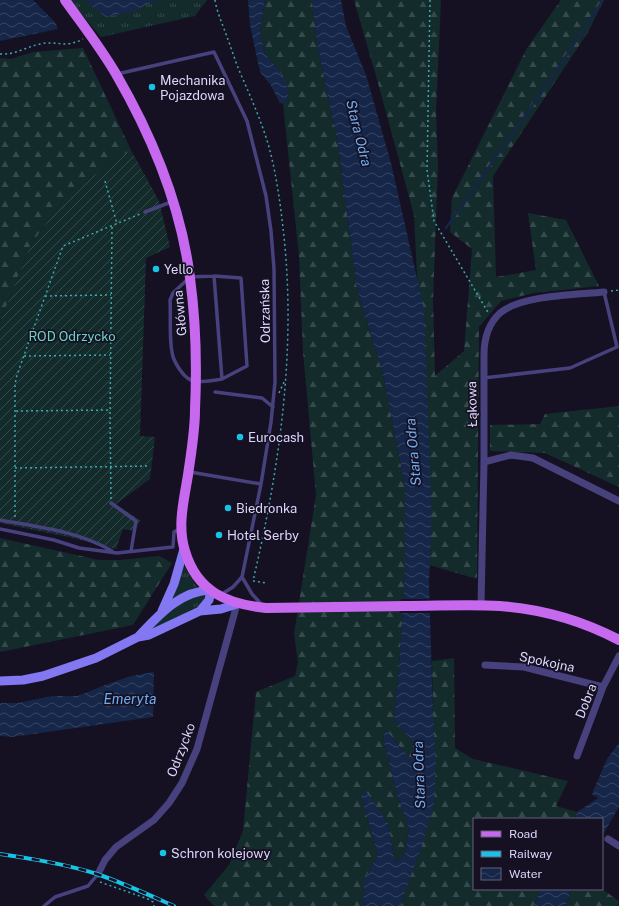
<svg xmlns="http://www.w3.org/2000/svg" width="619" height="906" viewBox="0 0 619 906" font-family="'Public Sans',sans-serif">
<style>
.grass{fill:url(#grass-tufts)}
.forest{fill:url(#forest-firs)}
.garden{fill:url(#garden-furrows)}
.water{fill:url(#water-waves)}
.pier{fill:#151123}
.lines{fill:none;stroke-linecap:round;stroke-linejoin:round}
.stream{stroke:#152648;stroke-width:2.5}
.path{stroke:#3ca9aa;stroke-width:1.5;stroke-dasharray:2 3;stroke-linecap:butt}
.service{stroke:#47417d;stroke-width:3.5}
.minor{stroke:#47417d;stroke-width:7}
.secondary{stroke:#8378f1;stroke-width:9}
.primary{stroke:#c669ef;stroke-width:10}
.rail-casing{stroke:#18c3e5;stroke-width:4}
.rail{stroke:#151123;stroke-width:2.5;stroke-dasharray:8;stroke-linecap:butt}
.poi-dot{fill:#18c3e5;stroke:#151123;stroke-width:1.5}
.labels{text-anchor:middle;dominant-baseline:central;stroke-width:3.5;stroke-linejoin:round;paint-order:stroke}
.poi-label{font-size:13px;fill:#ddd7fb;stroke:#151123;text-anchor:start}
.street-label{font-size:13px;fill:#ddd7fb;stroke:#151123}
.park-label{font-size:13px;fill:#6ad3c0;stroke:#151123}
.water-label{font-size:14px;font-style:italic;fill:#70acf0;stroke:#151123}
</style>
<defs>
<pattern id="grass-tufts" width="24" height="20" patternUnits="userSpaceOnUse"><rect width="24" height="20" fill="#142b2c"/><path d="M3 7l-1-3M5 7V3M7 7l1-3M15 17l-1-3M17 17v-4M19 17l1-3" fill="none" stroke="#36494c"/></pattern>
<pattern id="forest-firs" width="22" height="20" patternUnits="userSpaceOnUse"><rect width="22" height="20" fill="#142b2c"/><path d="M5 1l3.5 6h-7zM16 11l3.5 6h-7z" fill="#36494c"/></pattern>
<pattern id="garden-furrows" width="10" height="10" patternUnits="userSpaceOnUse"><rect width="10" height="10" fill="#142b2c"/><path d="M-1 1l2-2M0 10L10 0M9 11l2-2" fill="none" stroke="#36494c"/></pattern>
<pattern id="water-waves" width="16" height="10" patternUnits="userSpaceOnUse"><rect width="16" height="10" fill="#152648"/><path d="M0 5q4-4 8 0t8 0" fill="none" stroke="#374563"/></pattern>
</defs>
<rect width="100%" height="100%" fill="#151123"/>
<path class="grass" d="M69 0H207L195 16 101 37Z
M183 564 197 587 169 603Z
M205 593 203 603C185 615 166 624 147 633 155 621 177 604 190 598 195 596 200 595 205 593Z"/>
<path class="forest" d="M265 0H312L317 43 338 145 357 288 383 374 405 487V575L399 668 394 720 413 742 411 760 386 730 383 738 398 798 409 828 405 855 395 863 388 823 361 796 378 855 364 880 363 906H214L204 895 229 865 243 831 256 692 295 676 298 662 294 634 316 495 303 352 299 256 283 104 288 99 279 70 265 54 260 31Z
M354 0H441L436 111 438 166 433 301 435 376 464 351 472 249 450 232 452 198 527 48 561 0H604L588 32 493 176 496 277 536 270 528 213 566 220 599 286 534 293 501 301 479 327 477 579 426 564 419 314 414 215 378 83Z
M83 48 131 150 68 193 30 246 0 322V58L11 59 33 52Z
M619 406V487L545 453 490 451V425L540 424 545 414Z
M0 538 99 560H120L159 556 172 563 133 625 0 652Z
M454 658 455 748 473 759 568 781 556 806 577 812 575 819H474V889H541L534 906H401L405 892 433 714 432 661Z
M572 889H602L619 901 618 906H565Z"/>
<path class="garden" d="M131 150 159 201 170 247 146 258 140 436 155 437 150 479 116 504 140 520 135 531 123 529 116 549 73 538 0 523V322L30 246 68 193Z"/>
<path class="water" d="M0 0H33L55 22 58 29 0 41Z
M87 0H162L150 2 136 11 106 17 88 3Z
M248 0H265L260 31 265 54 279 70 287 85 288 99 283 104 280 103 270 84 260 72 250 25Z
M312 0H341L346 26 366 75 391 163 424 309 431 496V537L429 582 433 714 436 767 434 804 422 845 405 892 401 906H363L364 880 378 855 361 796 365 790 388 823 395 863 405 855 409 828 398 798 383 738 386 730 411 760 413 742 394 720 399 668 405 575V487L383 374 357 288 338 145 317 43Z
M154 672 153 717 12 737 0 736V703H17L52 696H78L105 685 131 676Z
M619 743V807L602 836V819H575L577 812 598 798 592 794 607 759Z
M541 889H572L565 906H534Z"/>
<path class="pier" d="M401 599H432V613H400Z"/>
<g class="lines">
<path class="stream" d="M446 228 546 86 603 0"/>
<path class="path" d="M215 0C217 13 223 25 227 37 232 50 236 64 242 77 252 100 262 123 269 147 276 173 280 201 283 228 297 346 280 466 253 581
M430 0 427 170 434 221 489 314
M0 54C15 55 26 47 40 44 57 40 64 49 83 39
M105 181 117 224
M611 291 619 290
M45 296 111 295
M24 356 110 355
M279 393 285 380
M16 411 110 410
M15 468 149 466
M111 499 110 418 112 227
M15 517V384L17 375 63 246 140 214
M253 581 266 583
M100 882 148 899 153 902 154 906"/>
<path class="service" d="M117 74 214 52 247 121 266 196 271 231 274 269 275 382 271 422 261 484 242 577 233 587 222 594
M145 212 171 202
M214 276 222 379C212 381 200 383 191 380 183 377 173 361 172 352 169 337 171 316 170 300L173 293 190 277Z
M214 276 241 278 247 366 222 379
M483 378 570 368 617 347 604 292
M215 392 262 398 273 407
M190 472 261 484
M111 503 136 521 131 551
M0 520C38 527 78 531 112 551
M0 529 54 540 79 548 117 553 173 547 174 532 181 528
M242 577 252 594 262 605
M44 906 55 897 88 886 98 874"/>
<path class="minor" d="M484 462 511 455 533 458 619 501
M481 606 484 462V355C484 340 488 324 500 313 521 295 576 295 604 292
M485 665 524 667 603 687
M577 756 603 687 619 656
M608 839 619 846
M98 874 105 860 116 847 154 820 169 803 182 783 197 749 237 604"/>
<path class="secondary" d="M162 611 174 584 184 549
M200 611 221 609 237 604
M0 681 23 680 43 676 96 658 138 637 149 635 200 611 209 600 211 590C179 591 158 616 138 637"/>
<path class="primary" d="M65 0C82 24 101 48 116 74 152 136 181 206 190 278 196 322 197 366 195 410 195 431 191 454 188 475 184 500 177 526 185 551 197 592 227 604 266 608 313 607 359 607 406 606 437 606 469 604 500 606 541 609 583 621 619 640"/>
<g class="rail-casing">
<path id="rail" d="M0 854C33 859 65 864 97 874 123 883 149 895 174 906"/>
</g>
<use href="#rail" class="rail"/>
</g>
<g class="poi-dot">
<circle cx="152" cy="87" r="4"/>
<circle cx="156" cy="269" r="4"/>
<circle cx="240" cy="437" r="4"/>
<circle cx="228" cy="508" r="4"/>
<circle cx="219" cy="535" r="4"/>
<circle cx="163" cy="853" r="4"/>
</g>
<g class="labels">
<g class="poi-label">
<text x="160" y="80">Mechanika<tspan x="160" dy="15">Pojazdowa</tspan></text>
<text x="164" y="269">Yello</text>
<text x="248" y="437">Eurocash</text>
<text x="236" y="508">Biedronka</text>
<text x="227" y="535">Hotel Serby</text>
<text x="171" y="853">Schron kolejowy</text>
</g>
<g class="street-label">
<text transform="translate(265 311) rotate(-91)">Odrzańska</text>
<text transform="translate(180 313) rotate(-95)">Główna</text>
<text transform="translate(472 404) rotate(-91)">Łąkowa</text>
<text transform="translate(547 662) rotate(12)">Spokojna</text>
<text transform="translate(586 701) rotate(-68)">Dobra</text>
<text transform="translate(181 750) rotate(-69)">Odrzycko</text>
</g>
<g class="park-label">
<text x="72" y="336">ROD Odrzycko</text>
</g>
<g class="water-label">
<text transform="translate(359 133) rotate(76)">Stara Odra</text>
<text transform="translate(413 452) rotate(-95)">Stara Odra</text>
<text x="130" y="699">Emeryta</text>
<text transform="translate(419 775) rotate(-92)">Stara Odra</text>
</g>
</g>
<rect x="473" y="818" width="130" height="72" fill="#151123" stroke="#656079"/>
<rect x="481" y="831" width="20" height="6" fill="#c669ef" stroke="#656079"/>
<text x="509" y="838" font-size="12" fill="#ddd7fb">Road</text>
<rect x="481" y="851" width="20" height="6" fill="#18c3e5" stroke="#656079"/>
<text x="509" y="858" font-size="12" fill="#ddd7fb">Railway</text>
<rect x="481" y="868" width="20" height="12" fill="url(#water-waves)" stroke="#656079"/>
<text x="509" y="878" font-size="12" fill="#ddd7fb">Water</text>
</svg>
